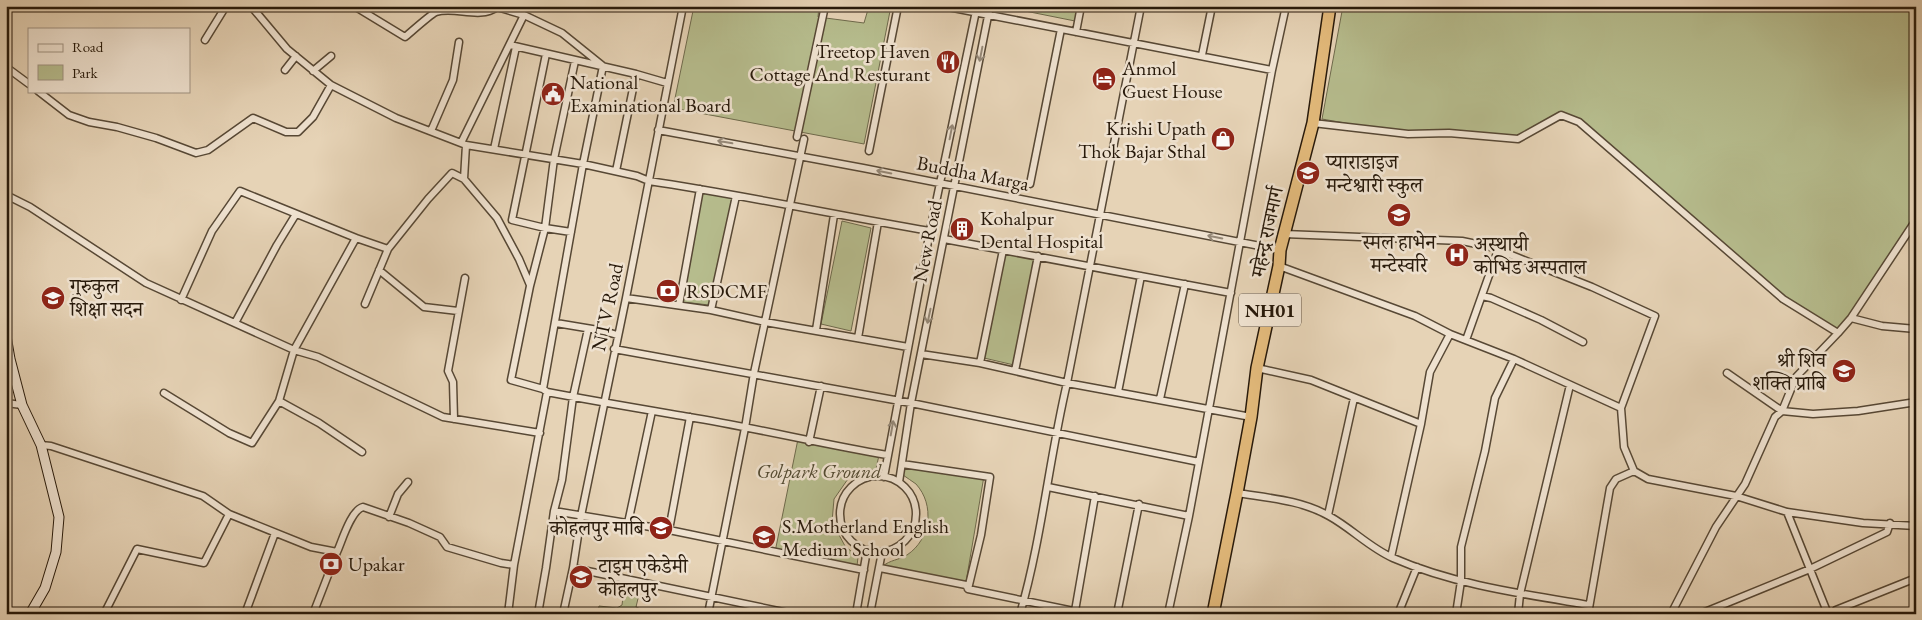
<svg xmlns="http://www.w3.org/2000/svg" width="1922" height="620" viewBox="0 0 1922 620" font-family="'EB Garamond','Noto Serif Devanagari',serif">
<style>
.green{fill:#b6bc8d;stroke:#6e6a4c}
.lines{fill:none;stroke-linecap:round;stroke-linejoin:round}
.street-casing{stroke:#574835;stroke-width:9}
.secondary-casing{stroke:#27190a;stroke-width:11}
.highway-casing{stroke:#27190a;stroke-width:14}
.street{stroke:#efe2d0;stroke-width:6}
.secondary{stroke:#efe2d0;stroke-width:9}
.highway{stroke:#e3ba7b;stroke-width:11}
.oneway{stroke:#958877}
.labels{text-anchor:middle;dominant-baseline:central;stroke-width:5;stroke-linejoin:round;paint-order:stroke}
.shield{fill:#efe2d0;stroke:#635545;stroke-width:1}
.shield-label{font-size:19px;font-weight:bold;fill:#27190a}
.poi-label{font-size:20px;fill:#27190a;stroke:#efe2d0;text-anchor:start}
.street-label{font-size:20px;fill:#27190a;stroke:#efe2d0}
.park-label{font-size:20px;font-style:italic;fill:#524a31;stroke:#efe2d0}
</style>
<rect width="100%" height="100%" fill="#e6d3b6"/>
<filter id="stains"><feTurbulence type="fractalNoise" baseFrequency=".004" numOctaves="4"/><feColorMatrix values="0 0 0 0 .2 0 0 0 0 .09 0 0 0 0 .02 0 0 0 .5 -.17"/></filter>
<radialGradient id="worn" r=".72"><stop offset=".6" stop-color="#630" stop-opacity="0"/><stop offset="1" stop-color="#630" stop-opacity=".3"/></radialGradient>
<path class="green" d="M694 6H819L818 17 864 23 869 6H891L864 144 673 108Z
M1000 6H1077L1075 21Z
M1343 6H1916V220L1838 333 1783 299 1579 122 1561 115 1518 139 1408 134 1322 119Z
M703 191 732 198 709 305 683 302Z
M842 221 871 228 851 331 821 324Z
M1005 252 1036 258 1014 365 984 358Z
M798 439 879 455 876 469 850 476 834 499 832 522 845 546 858 557 857 566 775 552Z
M905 464 984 476 966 582 883 566C890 560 899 560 907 555 931 539 935 505 916 484 912 481 907 478 903 475Z
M624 589 640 590 636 607 653 614H598L599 606 617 608 622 605Z"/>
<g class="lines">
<g class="street-casing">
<path id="street" d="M251 6 287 49 331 85 396 118 466 145 583 164 637 176 649 181C743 195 836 215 930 231
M354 6 405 37C411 32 431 14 436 12 456 6 479 20 497 7L524 15 562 33 603 66 583 164 543 389
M943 6 1272 70
M1076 32 1081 6
M205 40 226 6
M510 45 636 74 667 83
M546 54 512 220 545 228 571 232
M1202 55 1212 6
M575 61 554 159 545 228 530 286 511 380 543 389 547 392C594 401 642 409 689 417 756 428 821 444 887 455
M6 67 29 84
M285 70 296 56
M313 71 331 56
M38 91 69 115 89 122 117 127 156 138 196 153 208 150 253 118 286 132H298L313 117 331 85
M1313 123 1408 134 1449 133 1518 139 1561 115 1579 122 1783 299 1838 333 1851 318 1916 220
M658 130 863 168 1280 250
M431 131 453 80 459 42
M797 137 825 6
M461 143 524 15
M494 149 516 47
M869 151 898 6
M616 171 636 74
M464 179 497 218 519 259 530 285
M1030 184 1061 29
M6 195 30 207 146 283 294 350 318 357 443 417 540 433
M1284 234 1462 241 1491 247 1592 287 1655 316 1621 408 1624 447 1634 471 1648 479 1736 496 1787 512 1863 523 1916 526
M944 239 1231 293
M1279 266 1415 316 1450 334 1514 359 1621 408
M379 270 424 307 458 311
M1482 296 1491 298 1541 320 1583 342
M626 298 711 310 765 322 908 347
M181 300 212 231 240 191 356 238
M365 304 388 249
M679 305 700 189
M711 310 736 196
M1851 318 1882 326 1916 329
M235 323 277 245 296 214
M556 323 604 331 617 335
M816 330 834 215
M858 338 878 222
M1466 340 1498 250
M614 349 911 403 1199 462
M921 354 980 363 1067 383 1251 417
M980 363 1003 250
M1257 368 1311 380 1421 424
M1015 371 1038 256
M1727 373 1782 411 1813 414 1858 411 1916 402
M1118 392 1141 276
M164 393 229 433 252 443 279 401 294 350 356 238 388 249 428 199 452 173 464 179 466 145
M1160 399 1185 284
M279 401 319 423 362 452
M6 403 22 405
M454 419 453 382 448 371 465 278
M809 442 821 386
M41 445 51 446 203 496 229 514 311 547 337 552 313 614
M902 464 990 477 981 535 968 589
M840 514a38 38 0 1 1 76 0a38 38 0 1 1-76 0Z
M884 477 930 231 977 6
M899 482 911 403 990 6
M1048 487 1189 516
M1237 493C1268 498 1301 500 1329 516 1351 528 1370 548 1393 558 1455 585 1523 594 1589 605
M554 511 669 530 864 570
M1787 512 1828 614
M1328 515 1354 398
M389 517 398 494 408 482
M628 523 652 411
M669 530 690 417
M337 552C342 541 351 510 363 507L409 523 440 537 447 547 501 563 514 565
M1391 557 1421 424 1430 372 1450 334
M573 568 793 614
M880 568 966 585 968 589 1088 614
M1075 611 1095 496
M104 614 137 549 204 563 229 514
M245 614 275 533
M508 614 514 565 547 392
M538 614 546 568 554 511 562 480 573 397 588 329
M563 614 573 568 581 516 626 298 683 6
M708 614 745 428 754 373 804 139
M856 614 867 550
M870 614 882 552
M1020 614C1042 538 1049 459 1067 383L1141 6
M1117 614 1139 504
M1168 614 1189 516 1272 70 1286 6
M1398 614 1417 567
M1456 614 1461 581V547L1485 451 1495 398 1514 359
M1518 614 1520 594 1570 385
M1588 614 1610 488 1616 479 1634 471
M1671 614 1716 527 1745 484 1775 417 1782 411 1796 377 1838 333
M1700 614 1810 569 1887 532 1890 523
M1833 614 1836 610 1916 578"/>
</g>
<g class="secondary-casing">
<path id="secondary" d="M6 336 10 359 22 405 41 445 59 517 56 552 45 588 30 614"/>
</g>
<g class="highway-casing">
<path id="highway" d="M1213 614 1237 493 1251 417 1257 368 1279 266 1280 250 1313 123 1330 6"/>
</g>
<use href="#street" class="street"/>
<use href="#secondary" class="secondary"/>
<use href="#highway" class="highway"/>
</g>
<defs><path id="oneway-shaft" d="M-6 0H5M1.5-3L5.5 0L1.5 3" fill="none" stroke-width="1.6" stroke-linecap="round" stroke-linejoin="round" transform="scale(1.25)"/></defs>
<g class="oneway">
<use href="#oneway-shaft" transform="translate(981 54) rotate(101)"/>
<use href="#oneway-shaft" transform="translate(951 132) rotate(-79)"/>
<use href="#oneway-shaft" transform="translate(725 142) rotate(-170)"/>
<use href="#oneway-shaft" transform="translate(884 172) rotate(-169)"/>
<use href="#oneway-shaft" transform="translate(1215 237) rotate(-169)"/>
<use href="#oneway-shaft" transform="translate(929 316) rotate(102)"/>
<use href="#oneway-shaft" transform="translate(892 428) rotate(-80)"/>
</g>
<defs>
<g id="restaurant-disc" transform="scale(1.25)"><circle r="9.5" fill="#8f2418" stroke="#efe2d0"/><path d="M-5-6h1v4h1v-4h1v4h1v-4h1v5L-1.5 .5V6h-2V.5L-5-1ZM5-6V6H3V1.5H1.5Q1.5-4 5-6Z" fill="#fff"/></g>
<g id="hotel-disc" transform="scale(1.25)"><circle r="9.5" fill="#8f2418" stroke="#efe2d0"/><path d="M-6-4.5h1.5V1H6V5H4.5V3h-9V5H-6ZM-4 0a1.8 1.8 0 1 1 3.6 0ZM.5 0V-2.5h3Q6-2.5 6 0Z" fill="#fff"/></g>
<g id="civic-disc" transform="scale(1.25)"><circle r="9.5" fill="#8f2418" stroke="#efe2d0"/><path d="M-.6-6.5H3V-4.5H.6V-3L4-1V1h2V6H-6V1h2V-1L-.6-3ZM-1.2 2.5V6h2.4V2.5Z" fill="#fff"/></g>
<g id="shop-disc" transform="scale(1.25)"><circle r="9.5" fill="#8f2418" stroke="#efe2d0"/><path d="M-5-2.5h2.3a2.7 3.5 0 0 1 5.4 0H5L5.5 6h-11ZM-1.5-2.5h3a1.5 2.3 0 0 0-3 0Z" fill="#fff"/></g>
<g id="school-disc" transform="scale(1.25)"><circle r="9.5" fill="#8f2418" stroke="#efe2d0"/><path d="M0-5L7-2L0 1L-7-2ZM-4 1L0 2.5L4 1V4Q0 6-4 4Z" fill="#fff"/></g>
<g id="building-disc" transform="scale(1.25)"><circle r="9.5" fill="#8f2418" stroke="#efe2d0"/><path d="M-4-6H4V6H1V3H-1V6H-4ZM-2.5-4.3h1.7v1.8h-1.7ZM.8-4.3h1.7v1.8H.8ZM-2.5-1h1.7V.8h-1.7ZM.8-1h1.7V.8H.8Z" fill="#fff"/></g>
<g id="hospital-disc" transform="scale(1.25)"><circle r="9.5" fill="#8f2418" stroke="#efe2d0"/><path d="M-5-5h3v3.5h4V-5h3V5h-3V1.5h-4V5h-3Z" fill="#fff"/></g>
<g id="bank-disc" transform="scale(1.25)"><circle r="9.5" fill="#8f2418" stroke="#efe2d0"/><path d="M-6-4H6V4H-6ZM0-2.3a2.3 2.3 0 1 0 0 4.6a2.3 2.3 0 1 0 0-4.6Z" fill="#fff"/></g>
</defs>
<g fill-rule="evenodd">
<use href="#restaurant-disc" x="948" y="62"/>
<use href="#hotel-disc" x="1104" y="79"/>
<use href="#civic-disc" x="553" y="94"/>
<use href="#shop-disc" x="1223" y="139"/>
<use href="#school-disc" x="1308" y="173"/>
<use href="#school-disc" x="1399" y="215"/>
<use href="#building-disc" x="962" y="229"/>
<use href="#hospital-disc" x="1457" y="255"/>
<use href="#bank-disc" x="668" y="291"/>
<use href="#school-disc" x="53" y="298"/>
<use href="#school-disc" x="1844" y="371"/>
<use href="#school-disc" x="661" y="528"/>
<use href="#school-disc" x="764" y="537"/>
<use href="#bank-disc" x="331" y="564"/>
<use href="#school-disc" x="581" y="577"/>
</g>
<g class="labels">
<rect class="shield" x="1239" y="293.5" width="62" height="33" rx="4"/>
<g class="shield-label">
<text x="1270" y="310">NH01</text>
</g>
<g class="poi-label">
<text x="930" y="51" text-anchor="end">Treetop Haven<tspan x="930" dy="23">Cottage And Resturant</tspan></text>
<text x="1122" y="68">Anmol<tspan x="1122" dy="23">Guest House</tspan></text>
<text x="570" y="82">National<tspan x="570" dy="23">Examinational Board</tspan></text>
<text x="1206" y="128" text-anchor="end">Krishi Upath<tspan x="1206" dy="23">Thok Bajar Sthal</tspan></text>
<text x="1326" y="162">प्याराडाइज<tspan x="1326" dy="23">मन्टेश्वारी स्कुल</tspan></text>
<text x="980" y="218">Kohalpur<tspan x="980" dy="23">Dental Hospital</tspan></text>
<text x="1399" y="242" text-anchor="middle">स्मल हाभेन<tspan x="1399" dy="23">मन्टेस्वरि</tspan></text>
<text x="1474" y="244">अस्थायी<tspan x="1474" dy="23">कोभिड अस्पताल</tspan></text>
<text x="70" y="286">गुरुकुल<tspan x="70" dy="23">शिक्षा सदन</tspan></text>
<text x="686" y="291">RSDCMF</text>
<text x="1826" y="360" text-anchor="end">श्री शिव<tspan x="1826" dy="23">शक्ति प्राबि</tspan></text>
<text x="782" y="526">S.Motherland English<tspan x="782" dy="23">Medium School</tspan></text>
<text x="644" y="528" text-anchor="end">कोहलपुर माबि</text>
<text x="348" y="564">Upakar</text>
<text x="598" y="566">टाइम एकेडेमी<tspan x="598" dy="23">कोहलपुर</tspan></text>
</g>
<g class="street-label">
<text transform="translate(973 173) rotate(11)">Buddha Marga</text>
<text transform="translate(1267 232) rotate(-78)">महेन्द्र राजमार्ग</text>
<text transform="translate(927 241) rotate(-79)">New Road</text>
<text transform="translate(607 307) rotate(-78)">NTV Road</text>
</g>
<g class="park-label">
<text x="819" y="471">Golpark Ground</text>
</g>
</g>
<rect width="1922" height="620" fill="none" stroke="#e6d3b6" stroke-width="25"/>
<rect x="8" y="8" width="1907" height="605" fill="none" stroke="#27190a" stroke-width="2.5"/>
<rect x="12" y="12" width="1897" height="595" fill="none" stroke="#27190a"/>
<rect x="28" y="28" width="162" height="65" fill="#efe2d0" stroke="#9f9281"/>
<rect x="38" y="44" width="25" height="8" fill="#efe2d0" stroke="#9f9281"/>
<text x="72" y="52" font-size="15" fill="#27190a">Road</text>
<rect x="38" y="65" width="25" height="15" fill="#b6bc8d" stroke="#9f9281"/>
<text x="72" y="78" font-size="15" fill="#27190a">Park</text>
<rect width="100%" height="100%" filter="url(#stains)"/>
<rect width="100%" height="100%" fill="url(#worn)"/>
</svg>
